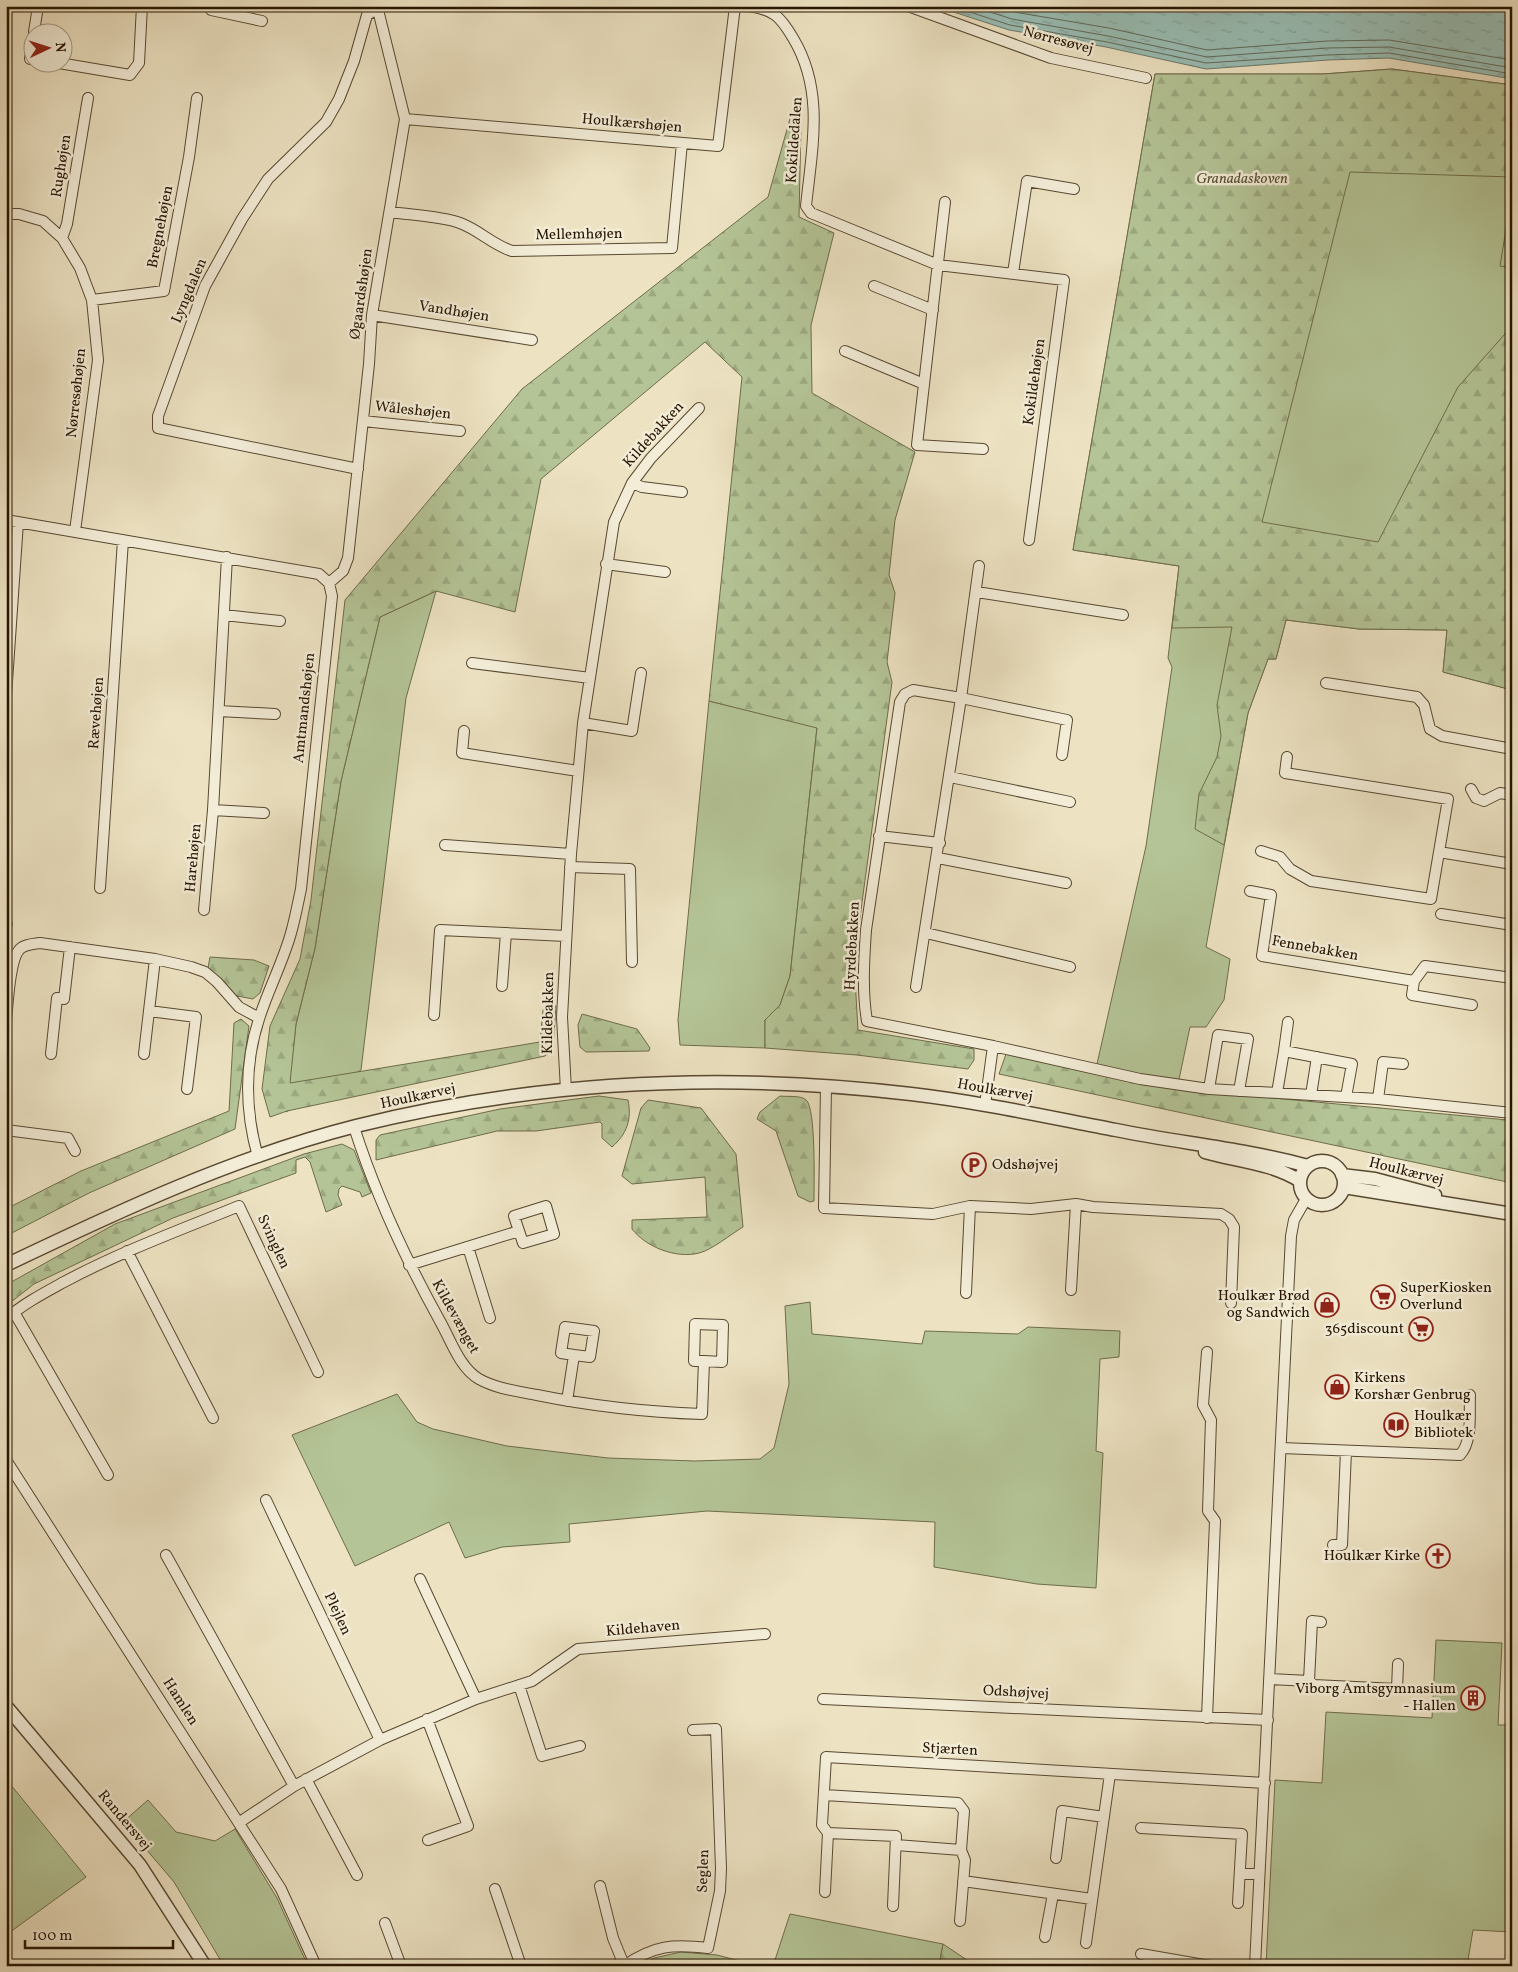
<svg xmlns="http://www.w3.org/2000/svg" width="1518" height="1972" viewBox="0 0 1518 1972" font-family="Vollkorn,serif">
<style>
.green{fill:#b4c496;stroke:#6e6c4b}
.forest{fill:url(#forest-firs);stroke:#6e6c4b}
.water{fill:url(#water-ripples);stroke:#6b7a6d}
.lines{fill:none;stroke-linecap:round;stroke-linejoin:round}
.shore{stroke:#606a5a;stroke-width:1}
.minor-casing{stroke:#584831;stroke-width:12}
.tertiary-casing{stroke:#584831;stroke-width:15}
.minor{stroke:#f3edd8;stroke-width:10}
.tertiary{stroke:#f3edd8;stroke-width:12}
.labels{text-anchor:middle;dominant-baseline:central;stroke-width:5;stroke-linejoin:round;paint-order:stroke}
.street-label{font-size:15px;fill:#271500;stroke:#f3edd8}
.park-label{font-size:15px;font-style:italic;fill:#585234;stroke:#f3edd8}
.poi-label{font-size:15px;fill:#271500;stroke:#f3edd8;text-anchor:start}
</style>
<defs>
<pattern id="forest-firs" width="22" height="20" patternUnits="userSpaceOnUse" patternTransform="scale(1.25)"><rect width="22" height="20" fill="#b4c496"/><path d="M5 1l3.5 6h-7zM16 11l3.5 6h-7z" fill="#9ba880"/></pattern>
<pattern id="water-ripples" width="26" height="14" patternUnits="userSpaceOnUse" patternTransform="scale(1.25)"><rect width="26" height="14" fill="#99beb5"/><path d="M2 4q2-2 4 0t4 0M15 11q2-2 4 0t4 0" fill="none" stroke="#84a29a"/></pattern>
</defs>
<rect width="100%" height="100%" fill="#ede3c3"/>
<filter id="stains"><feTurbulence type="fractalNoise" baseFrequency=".004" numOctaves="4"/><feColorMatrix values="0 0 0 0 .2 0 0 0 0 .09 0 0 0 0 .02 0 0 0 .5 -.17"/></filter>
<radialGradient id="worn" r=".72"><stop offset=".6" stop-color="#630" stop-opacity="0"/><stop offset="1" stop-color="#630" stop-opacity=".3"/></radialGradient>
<path class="green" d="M1392 69 1512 85V690L1443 672 1447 630 1359 629 1286 620 1276 659H1268L1248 713 1206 947 1230 959 1224 1000 1206 1027H1190L1177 1089 1095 1073 1146 846 1172 667 1168 658 1179 566 1073 550 1155 74H1323Z
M436 591 406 698 361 1070 286 1112 296 1024 315 948 341 781 380 617Z
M709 701 817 727 790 976 780 1005 765 1020V1048L680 1045 678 1020Z
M810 1302 812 1334 922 1344 925 1331 1018 1334 1028 1327 1120 1331 1119 1357 1100 1359 1096 1451 1103 1453 1096 1588 1037 1584 934 1567 935 1522 707 1511 569 1524 570 1542 502 1547 465 1558 449 1522 355 1566 292 1435 397 1394 417 1422 433 1429 507 1446 608 1458 695 1461 760 1459 774 1448 789 1384 785 1306Z
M1436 1640 1502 1643 1498 1725H1512V1932L1473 1930 1467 1966H1266L1275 1780 1322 1783 1326 1712 1432 1718Z
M6 1779 86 1877 6 1935Z
M148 1800 176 1832 215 1841 235 1829 277 1898 308 1966H224L174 1882 123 1822Z
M790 1914 943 1944 939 1966H773Z
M681 1952 717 1955 740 1961 739 1966H640L654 1958Z"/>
<path class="forest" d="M1392 69 1512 85V177L1350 172 1262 522 1378 542 1458 387 1512 326V690L1443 672 1447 630 1359 629 1286 620 1276 659H1268L1248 713 1224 845 1195 829 1199 794 1217 757 1221 736 1217 705 1232 627 1172 628 1179 566 1073 550 1155 74H1323Z
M793 108 801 126 799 217 834 233 811 325 812 393 915 452 895 520 889 575 895 593 887 662 892 682 854 961 858 1030 974 1049V1060L968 1069 857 1055 765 1048V1020L780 1005 790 976 817 728 709 701 742 377 705 342 541 479 515 612 436 591 380 617 341 781 315 948 296 1024 290 1083 540 1042 543 1010 548 1004 556 1006 553 1049 545 1056 287 1111 270 1117 262 1089 270 1026 300 959 311 900 345 600 522 389 768 197Z
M1512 192V268L1500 266Z
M210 957 254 960 269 966 260 993 253 999 237 996 208 968Z
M582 1014 637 1029 650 1048 649 1051 586 1052 580 1047 578 1025Z
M241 1019 249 1026 235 1129 89 1193 6 1236V1209L81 1171 229 1111 234 1023Z
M1006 1054 1177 1089 1508 1120 1512 1122V1183L999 1074Z
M599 1096 628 1100C632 1119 627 1134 612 1147L602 1138V1124L600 1122 536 1131H497L376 1160V1140L380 1135 500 1109Z
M780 1096C787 1097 801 1095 806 1100 816 1107 814 1185 814 1201L810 1202 798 1196 776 1131 757 1119 760 1112Z
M648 1100 701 1108 736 1154 743 1227C731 1234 712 1250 699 1253 676 1259 646 1247 632 1229V1220L707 1217 705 1177 632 1184 622 1176 641 1108Z
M342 1144 354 1150 371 1193 362 1197 360 1192 342 1186 339 1189 338 1195 342 1205 326 1212 310 1162 305 1157 296 1160V1173L173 1218 34 1284 6 1306V1285L115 1224 304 1154Z
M943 1944 976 1966H939Z"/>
<path class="water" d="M935 6H1512V79L1389 58 1328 60 1206 69 1106 47 1009 30Z"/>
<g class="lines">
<path class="shore" d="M951 6 1010 25 1107 42 1206 63 1327 55 1389 53 1512 74
M971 6 1012 19 1108 36 1207 57 1327 48 1389 47 1512 68
M996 6 1014 12 1109 28 1207 50 1327 41 1389 40 1512 60"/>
<g class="minor-casing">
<path id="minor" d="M212 6 211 10 262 21
M749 6C774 10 780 16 793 38 825 91 812 148 806 206L811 213 938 265 1064 280 1029 540
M908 6 1051 58 1146 78
M34 32 38 6
M32 45 30 59H32
M53 62 130 75 139 63 142 6
M405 119 718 146 735 6
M945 202 917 445 983 449
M390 212C411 215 441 216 460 223 479 230 493 245 512 251L672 248 682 143
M6 214H19L43 221 62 238 80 268 92 300 98 360 75 531
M62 238 67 224 88 98
M1013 273 1027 181 1074 189
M874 286 933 310
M92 300 164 291 189 157 197 98
M372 315 532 340
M845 351 924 384
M363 421 460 431
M358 469 158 428V416L205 286 242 219 268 179 326 122 339 99 354 61 367 15 377 9
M632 483 642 487 682 492
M6 520 319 574 329 583 332 596 301 889C298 903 295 919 291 933 283 962 268 990 259 1019 244 1065 245 1111 258 1157
M606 564 665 572
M979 566 961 698 913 690 905 694 900 702 866 930C864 960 862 991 867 1021L993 1046 985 1105
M329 583 343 571 348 558 369 364 372 315 405 119 377 6
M977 592 1123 615
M224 615 280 621
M472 663 590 678
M1326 683 1417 697 1424 705 1430 729 1442 736 1512 749
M6 696 18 522
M219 711 275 714
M583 723 632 731 641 673
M464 731 462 753 578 771
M950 777 1070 802
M1471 789 1476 798 1484 801 1500 793 1512 795
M213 810 264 813
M879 836 940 843
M445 845 571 854
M1261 851 1280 857 1290 869 1311 881 1431 899 1448 799 1285 773 1287 757
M1439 852 1512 864
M938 858 1066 883
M570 867 630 869 632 962
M100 888 123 540
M1250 891 1271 895 1262 956 1414 981 1425 966 1512 978
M204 910 213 810 227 557
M1441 914 1512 925
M6 924H7
M926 933 1070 967
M1414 981 1412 995 1472 1005
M502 986 506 933
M916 987 961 698 1067 720 1062 755
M149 1011 196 1017 187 1089
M434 1015 440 930 566 936
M6 1021C8 1005 9 957 21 948 27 944 34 944 40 943L155 959 191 967 205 972 217 982 239 1007 259 1018
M993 1046 1140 1079 1209 1089 1378 1099 1512 1113
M1512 1048V1055
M1284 1051 1288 1022
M51 1054 57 998 64 999 70 947
M144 1054 155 959
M826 1087 824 1208 933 1214 970 1206 1031 1209 1076 1204 1093 1207 1221 1214 1229 1219 1234 1227 1231 1303
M1209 1089 1218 1035 1248 1039 1239 1091
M566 1090 562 1017 571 854 583 723 614 522 632 483 651 458 699 408
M1277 1093 1284 1051 1352 1064 1346 1097
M1311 1095 1317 1057
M1378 1099 1383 1062 1403 1064
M354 1127C376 1196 406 1260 441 1323 451 1341 460 1368 479 1379 497 1389 517 1391 537 1395 591 1406 646 1412 702 1414L704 1361H694L695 1324 723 1325 722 1362 704 1361
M6 1130 68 1138 75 1151
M468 1247 490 1318
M127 1251 213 1418
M409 1265 519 1231 523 1243 554 1234 546 1206 514 1216 519 1231
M1071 1290 1076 1204
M966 1293 970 1206
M14 1312 108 1475
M6 1319C23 1304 44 1293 64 1282 120 1252 180 1230 239 1206L318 1372
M1207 1352 1203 1405 1211 1420 1208 1511 1215 1521 1207 1718
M567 1401 574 1355 590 1357 594 1331 565 1327 561 1353 574 1355
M1281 1448 1460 1455C1473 1441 1469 1413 1470 1395
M6 1460 281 1889 316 1966
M266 1500 380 1740
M1333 1545H1342L1346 1451
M166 1555 294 1786
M420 1579 476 1699
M1270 1679 1309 1681 1312 1621 1321 1622
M1309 1681 1314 1685 1397 1689 1398 1664
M519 1685 542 1756 580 1746
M823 1699 1268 1720
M427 1719 468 1826 428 1840
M306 1779 357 1875
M824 1795 958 1803 964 1811 961 1850 965 1860 960 1921
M240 1822 294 1786 380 1740 476 1699 532 1681 578 1649 765 1634
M1141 1828 1242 1834 1238 1903
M828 1833 896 1836 893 1906
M896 1845 961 1850
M1056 1858 1062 1811 1104 1817
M1240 1874H1259
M963 1881 1092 1899
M600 1886 613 1938 624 1965
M495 1889 521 1966
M825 1892 828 1833 822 1825 826 1757 1265 1783
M385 1923 401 1966
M1045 1937 1053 1894
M1086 1943 1110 1774
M1141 1954 1210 1966
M624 1966C654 1945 673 1944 708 1948L720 1891 721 1868 716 1729 693 1730
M1255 1966 1291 1236 1294 1220 1306 1199"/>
</g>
<g class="tertiary-casing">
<path id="tertiary" d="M1205 1152C1236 1161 1272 1163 1300 1181
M1300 1183a22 22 0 1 1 44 0a22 22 0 1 1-44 0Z
M1342 1175 1375 1179 1435 1195
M1344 1187 1512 1214
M6 1265C119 1211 234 1157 356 1126 537 1081 726 1072 911 1094 980 1102 1048 1117 1116 1130 1180 1143 1245 1149 1308 1166
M6 1706 140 1865 205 1966"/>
</g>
<use href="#minor" class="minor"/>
<use href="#tertiary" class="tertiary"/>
</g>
<defs>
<g id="parking-ring" transform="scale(1.25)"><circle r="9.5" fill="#f3edd8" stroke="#8f2418" stroke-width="1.5"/><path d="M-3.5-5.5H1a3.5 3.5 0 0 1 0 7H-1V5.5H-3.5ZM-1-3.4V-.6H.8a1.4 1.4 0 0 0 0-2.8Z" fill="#8f2418"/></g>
<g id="supermarket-ring" transform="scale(1.25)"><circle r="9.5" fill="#f3edd8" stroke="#8f2418" stroke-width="1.5"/><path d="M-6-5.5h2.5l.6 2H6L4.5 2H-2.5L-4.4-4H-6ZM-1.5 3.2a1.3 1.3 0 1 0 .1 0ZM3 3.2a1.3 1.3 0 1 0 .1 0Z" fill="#8f2418"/></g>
<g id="shop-ring" transform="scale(1.25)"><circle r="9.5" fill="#f3edd8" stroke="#8f2418" stroke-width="1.5"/><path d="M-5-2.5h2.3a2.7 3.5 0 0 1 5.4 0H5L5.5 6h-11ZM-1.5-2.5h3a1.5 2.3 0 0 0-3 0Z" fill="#8f2418"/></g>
<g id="library-ring" transform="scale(1.25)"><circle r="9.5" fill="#f3edd8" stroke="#8f2418" stroke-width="1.5"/><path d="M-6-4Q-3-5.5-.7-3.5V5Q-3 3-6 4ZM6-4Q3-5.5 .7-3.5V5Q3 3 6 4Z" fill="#8f2418"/></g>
<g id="church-ring" transform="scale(1.25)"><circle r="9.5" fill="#f3edd8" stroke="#8f2418" stroke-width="1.5"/><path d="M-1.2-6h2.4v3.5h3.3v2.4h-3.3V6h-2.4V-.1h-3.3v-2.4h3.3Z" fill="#8f2418"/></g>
<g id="building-ring" transform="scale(1.25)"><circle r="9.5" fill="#f3edd8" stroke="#8f2418" stroke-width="1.5"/><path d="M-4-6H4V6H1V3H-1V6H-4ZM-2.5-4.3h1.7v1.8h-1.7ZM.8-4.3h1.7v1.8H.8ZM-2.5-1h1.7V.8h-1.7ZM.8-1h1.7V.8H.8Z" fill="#8f2418"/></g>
</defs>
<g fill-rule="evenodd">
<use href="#parking-ring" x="974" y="1165"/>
<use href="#supermarket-ring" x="1383" y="1297"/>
<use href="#shop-ring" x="1327" y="1305"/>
<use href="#supermarket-ring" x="1421" y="1329"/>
<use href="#shop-ring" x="1337" y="1387"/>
<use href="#library-ring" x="1396" y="1425"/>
<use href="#church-ring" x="1438" y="1556"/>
<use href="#building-ring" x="1473" y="1698"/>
</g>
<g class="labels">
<g class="street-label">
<text transform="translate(1058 41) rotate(15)">Nørresøvej</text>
<text transform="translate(632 124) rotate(5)">Houlkærshøjen</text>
<text transform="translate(795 140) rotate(-86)">Kokildedalen</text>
<text transform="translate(62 166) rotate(-81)">Rughøjen</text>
<text transform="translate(161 227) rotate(-79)">Bregnehøjen</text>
<text transform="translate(579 235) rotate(-1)">Mellemhøjen</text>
<text transform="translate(190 291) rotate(-67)">Lyngdalen</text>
<text transform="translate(362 294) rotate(-82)">Øgaardshøjen</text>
<text transform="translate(454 312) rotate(9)">Vandhøjen</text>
<text transform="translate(1035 382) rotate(-82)">Kokildehøjen</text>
<text transform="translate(77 393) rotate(-84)">Nørresøhøjen</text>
<text transform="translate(413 411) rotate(6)">Wåleshøjen</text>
<text transform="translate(654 435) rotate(-48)">Kildebakken</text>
<text transform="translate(305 708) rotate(-84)">Amtmandshøjen</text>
<text transform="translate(97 713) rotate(-86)">Rævehøjen</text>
<text transform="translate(194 858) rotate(-85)">Harehøjen</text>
<text transform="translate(853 946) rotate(-87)">Hyrdebakken</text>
<text transform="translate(1315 949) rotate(10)">Fennebakken</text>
<text transform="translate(549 1013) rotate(-89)">Kildebakken</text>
<text transform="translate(995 1091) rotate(10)">Houlkærvej</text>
<text transform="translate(418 1097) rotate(-12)">Houlkærvej</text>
<text transform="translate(1406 1172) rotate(14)">Houlkærvej</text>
<text transform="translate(273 1242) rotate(65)">Svinglen</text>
<text transform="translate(455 1317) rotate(61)">Kildevænget</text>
<text transform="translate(337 1614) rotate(65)">Plejlen</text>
<text transform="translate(643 1629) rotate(-5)">Kildehaven</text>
<text transform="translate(1016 1693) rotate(3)">Odshøjvej</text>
<text transform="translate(180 1702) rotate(57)">Hamlen</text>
<text transform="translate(950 1750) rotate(3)">Stjærten</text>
<text transform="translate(124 1821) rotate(50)">Randersvej</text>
<text transform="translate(704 1871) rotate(-88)">Seglen</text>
</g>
<g class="park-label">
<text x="1242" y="179">Granadaskoven</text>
</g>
<g class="poi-label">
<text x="992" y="1165">Odshøjvej</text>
<text x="1400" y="1288">SuperKiosken<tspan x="1400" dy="17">Overlund</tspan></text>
<text x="1310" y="1296" text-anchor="end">Houlkær Brød<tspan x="1310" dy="17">og Sandwich</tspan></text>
<text x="1404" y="1329" text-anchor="end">365discount</text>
<text x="1354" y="1378">Kirkens<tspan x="1354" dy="17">Korshær Genbrug</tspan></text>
<text x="1414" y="1416">Houlkær<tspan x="1414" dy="17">Bibliotek</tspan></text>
<text x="1420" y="1556" text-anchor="end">Houlkær Kirke</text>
<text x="1456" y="1689" text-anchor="end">Viborg Amtsgymnasium<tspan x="1456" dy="17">- Hallen</tspan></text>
</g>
</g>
<rect width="1518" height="1972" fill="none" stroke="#ede3c3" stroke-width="25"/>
<rect x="8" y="8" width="1503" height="1957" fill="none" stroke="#271500" stroke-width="2.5"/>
<rect x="12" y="12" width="1493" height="1947" fill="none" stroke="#271500"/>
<g transform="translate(48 48) rotate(86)"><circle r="24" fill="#f3edd8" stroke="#a19782"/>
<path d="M0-4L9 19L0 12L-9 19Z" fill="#8f2418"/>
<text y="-8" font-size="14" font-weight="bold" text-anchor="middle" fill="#271500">N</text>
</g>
<path d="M25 1940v8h148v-8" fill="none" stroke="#271500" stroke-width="2.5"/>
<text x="32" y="1940" font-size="15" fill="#271500" stroke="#f3edd8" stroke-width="4" paint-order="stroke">100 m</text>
<rect width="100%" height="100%" filter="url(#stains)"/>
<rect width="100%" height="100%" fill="url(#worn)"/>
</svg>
